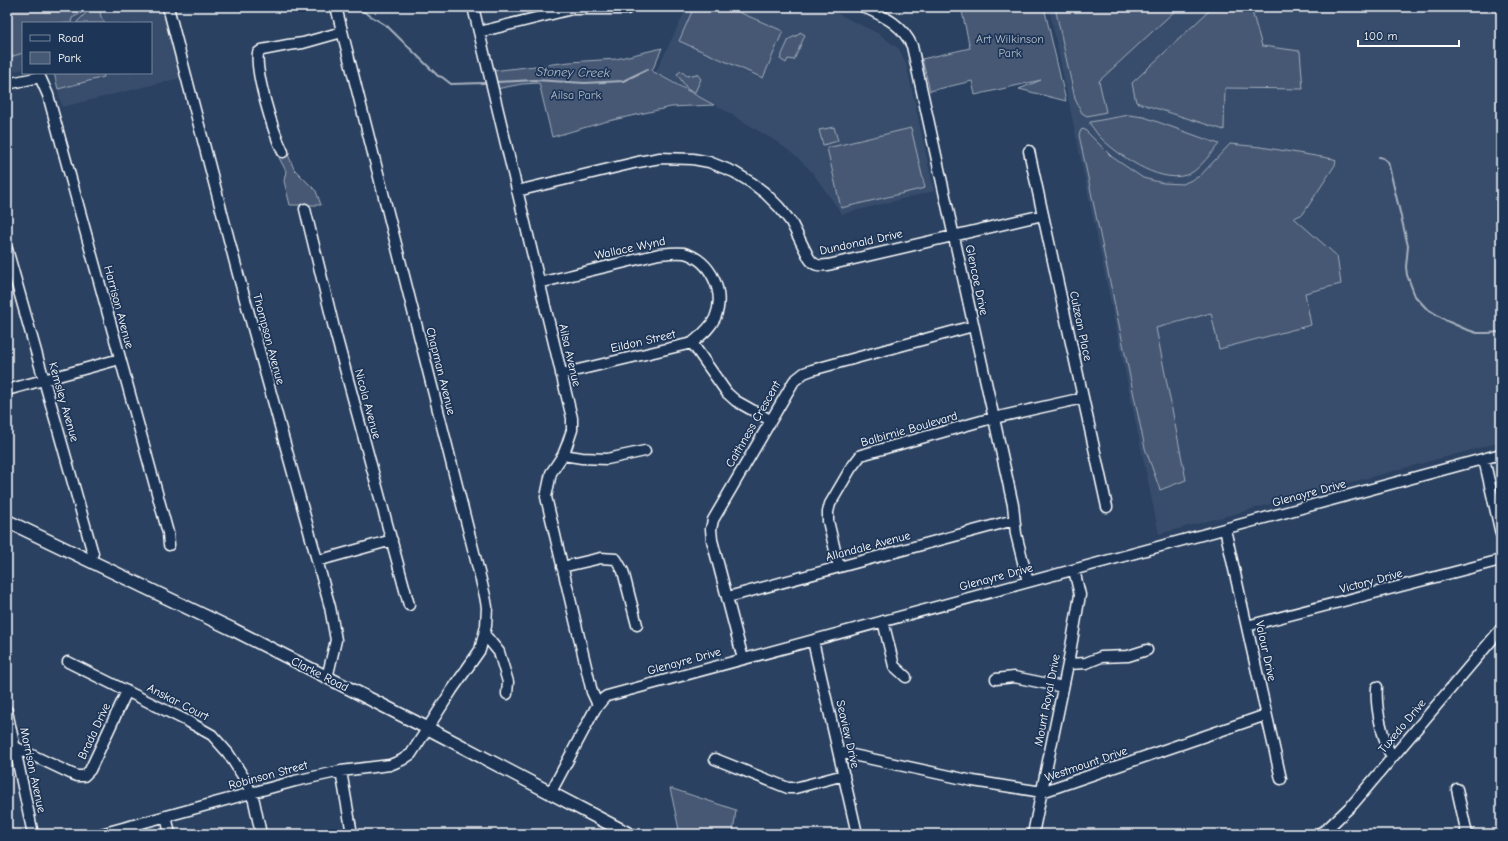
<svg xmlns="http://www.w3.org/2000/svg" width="1508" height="841" viewBox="0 0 1508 841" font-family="'Comic Neue',sans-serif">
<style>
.built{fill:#394e6c}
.green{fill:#465975;stroke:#a2acba}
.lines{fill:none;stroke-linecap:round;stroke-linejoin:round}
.stream{stroke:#a7b1be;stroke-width:2}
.minor-casing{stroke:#fff;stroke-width:13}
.major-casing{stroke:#fff;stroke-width:15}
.minor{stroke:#1d3557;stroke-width:10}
.major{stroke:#1d3557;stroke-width:12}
.labels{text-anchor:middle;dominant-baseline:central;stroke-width:3.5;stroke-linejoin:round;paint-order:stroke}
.park-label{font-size:12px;fill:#b5bdc8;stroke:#1d3557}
.street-label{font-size:12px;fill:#fff;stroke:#1d3557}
.water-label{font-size:13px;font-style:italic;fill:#b6bec8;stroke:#1d3557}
</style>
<rect width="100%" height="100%" fill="#2a4161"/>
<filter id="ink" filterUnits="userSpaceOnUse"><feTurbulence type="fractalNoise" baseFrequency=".025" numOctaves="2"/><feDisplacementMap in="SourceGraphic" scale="8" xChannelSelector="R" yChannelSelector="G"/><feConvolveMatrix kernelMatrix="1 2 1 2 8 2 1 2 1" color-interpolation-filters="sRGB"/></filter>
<g filter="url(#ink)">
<path class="built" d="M7 7H162L180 78 62 107 54 73H151V23H23V69L7 73Z
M687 7H824L879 34 899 49 906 63 934 191 842 214 812 172 796 156 777 142 726 111 656 72Z
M1049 7H1501V442L1159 534Z"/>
<path class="green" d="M7 7H99L101 17 105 23H77V22L91 8 72 18 71 23H23V53L7 58Z
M694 7H727L783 31 763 78 679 41Z
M961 7H1044L1066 101 1019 89 1041 80 975 95 972 81 930 91 922 59 970 48Z
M1055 7H1179L1099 81 1106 112 1087 116 1082 113 1075 99Z
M1251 8 1262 46 1300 51 1303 89 1225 88 1224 130 1136 102 1132 83 1211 9Z
M800 32 805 35 794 60 788 59 786 63 780 59 789 39 798 35Z
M662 48 652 71 714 105 671 107 604 122 552 137 539 83 522 84 496 89 492 71 570 62 616 59Z
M681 71 687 76 697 74 701 79 695 92 688 90 677 74Z
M54 73H103L104 77 58 89Z
M1129 115 1144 117 1219 144C1213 151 1199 169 1191 173 1165 187 1122 158 1103 140 1098 136 1094 129 1090 124V122Z
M834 127 838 141 823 145 819 130Z
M911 128 925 188 841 208 827 148Z
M1084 129 1112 157 1143 178 1163 183 1183 184 1200 176 1230 144 1261 147 1334 159 1336 161 1335 165 1303 214 1294 218 1337 256 1341 284 1305 293 1311 325 1219 349 1211 313 1156 328 1186 480 1160 490 1145 448 1079 135 1081 130Z
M287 152 294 169 316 191 321 205H290L284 181 286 171 277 154Z
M670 788 736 810 733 834H680Z"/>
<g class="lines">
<path class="stream" d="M356 7 387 26 438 76 442 77 451 84 484 83
M496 82 535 80 585 83 623 81 648 69
M1379 157 1383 158 1388 162 1408 246 1406 267 1407 275 1415 296 1426 308 1447 321 1465 329 1477 333H1488L1501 332"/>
<g class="minor-casing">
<path id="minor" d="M168 7 238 274 330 607 336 640 327 678
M473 7 572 418V430L567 445 563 455 551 473 546 497 592 692 598 705
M864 7C885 17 902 24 912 46L1013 505 1016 534 1028 582
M479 32 572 9H627
M7 84 40 77 48 95 168 533 169 545
M1029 151 1107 507
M283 152C273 132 255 73 258 53L262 50 288 45 303 43 342 32
M517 191 638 162 660 158 693 159 709 162 734 172 752 183 765 193 779 207 791 222 809 258C814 266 819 266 828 265L1043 215
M305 209 334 328 409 605
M7 249 92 550 93 553 89 561
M539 283 659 254C668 253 676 252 684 253 711 260 726 293 715 318 710 329 700 336 692 343
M561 374 692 343 727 393 736 401 770 420
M7 390 120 359
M563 455 582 458 607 459 645 451
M1484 459 1501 534
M1225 529 1281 779
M317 561 392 540
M562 567 601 558 616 559 623 571 637 625
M839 567 828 521V512L830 504 851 468 861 455 985 420 1083 398
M728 597 1014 520
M883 621 894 666 906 677
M1247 626 1501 560
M485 635 499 652 508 682 507 694
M813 641 857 834
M743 659 712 540 711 529 713 520 794 381 804 373 812 370 973 326
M68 662 189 722 212 735 228 753 246 781 254 801 261 834
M1068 664 1086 663 1101 657 1128 656 1147 650
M996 679 1014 677 1063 687
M1377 687C1375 708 1383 739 1392 758
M7 711 33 834
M15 747 72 774 77 776H84L90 770 127 691
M839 752 973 781 1042 792 1266 715
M715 759 788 788H795L844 775
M341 771 352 834
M1457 789 1467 834
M551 792 595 709 604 698 607 696 1501 454
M166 816 170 834
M101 834 295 781 341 771 390 765 402 760 411 754 422 737 452 690 480 650 486 626 487 607 485 596 336 7
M1033 834 1068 664 1080 595 1074 570
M1318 834 1327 829 1353 804 1501 629"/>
</g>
<g class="major-casing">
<path id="major" d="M7 521 234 630 429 729 629 834"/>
</g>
<use href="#minor" class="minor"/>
<use href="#major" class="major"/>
</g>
</g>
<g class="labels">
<g class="park-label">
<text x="1010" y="39">Art Wilkinson<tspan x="1010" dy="14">Park</tspan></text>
<text x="576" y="95">Ailsa Park</text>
</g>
<g class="street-label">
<text transform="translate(861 242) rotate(-12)">Dundonald Drive</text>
<text transform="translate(630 248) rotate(-12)">Wallace Wynd</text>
<text transform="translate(977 280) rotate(78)">Glencoe Drive</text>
<text transform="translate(119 307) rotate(75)">Harrison Avenue</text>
<text transform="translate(1081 326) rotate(78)">Culzean Place</text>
<text transform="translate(269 339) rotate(75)">Thompson Avenue</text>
<text transform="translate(643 341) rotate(-13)">Eildon Street</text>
<text transform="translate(570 355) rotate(77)">Ailsa Avenue</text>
<text transform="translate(441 371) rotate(76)">Chapman Avenue</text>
<text transform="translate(64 402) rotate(74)">Kemsley Avenue</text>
<text transform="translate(368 404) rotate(75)">Nicola Avenue</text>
<text transform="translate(753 424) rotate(-60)">Caithness Crescent</text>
<text transform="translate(909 429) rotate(-16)">Balbirnie Boulevard</text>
<text transform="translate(1309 493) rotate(-15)">Glenayre Drive</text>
<text transform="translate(868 546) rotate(-15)">Allandale Avenue</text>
<text transform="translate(996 577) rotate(-15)">Glenayre Drive</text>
<text transform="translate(1371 581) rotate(-15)">Victory Drive</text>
<text transform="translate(1266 651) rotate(78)">Valour Drive</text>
<text transform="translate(684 661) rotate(-15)">Glenayre Drive</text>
<text transform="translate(320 674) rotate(27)">Clarke Road</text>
<text transform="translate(1047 700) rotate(-79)">Mount Royal Drive</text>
<text transform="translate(178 702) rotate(27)">Anskar Court</text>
<text transform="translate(1402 726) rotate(-50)">Tuxedo Drive</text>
<text transform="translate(94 731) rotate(-65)">Brada Drive</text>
<text transform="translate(848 734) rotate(77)">Seaview Drive</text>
<text transform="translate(1086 764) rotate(-19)">Westmount Drive</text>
<text transform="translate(33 770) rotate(78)">Morrison Avenue</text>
<text transform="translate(268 775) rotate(-15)">Robinson Street</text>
</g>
<g class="water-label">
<text transform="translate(573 72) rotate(1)">Stoney Creek</text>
</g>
</g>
<rect width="1508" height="841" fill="none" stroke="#1d3557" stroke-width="24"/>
<rect x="12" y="12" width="1484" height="817" fill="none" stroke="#fff" stroke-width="1.5" filter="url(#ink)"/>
<rect x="22" y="22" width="130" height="52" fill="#1d3557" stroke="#77869a"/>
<rect x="30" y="35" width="20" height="6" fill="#1d3557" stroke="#77869a"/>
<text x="58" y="42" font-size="12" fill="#ffffff">Road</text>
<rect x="30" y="52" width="20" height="12" fill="#465975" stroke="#77869a"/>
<text x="58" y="62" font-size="12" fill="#ffffff">Park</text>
<path d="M1358 40v6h101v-6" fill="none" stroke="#ffffff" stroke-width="2"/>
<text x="1364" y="40" font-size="12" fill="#ffffff" stroke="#1d3557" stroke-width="3" paint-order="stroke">100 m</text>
</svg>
